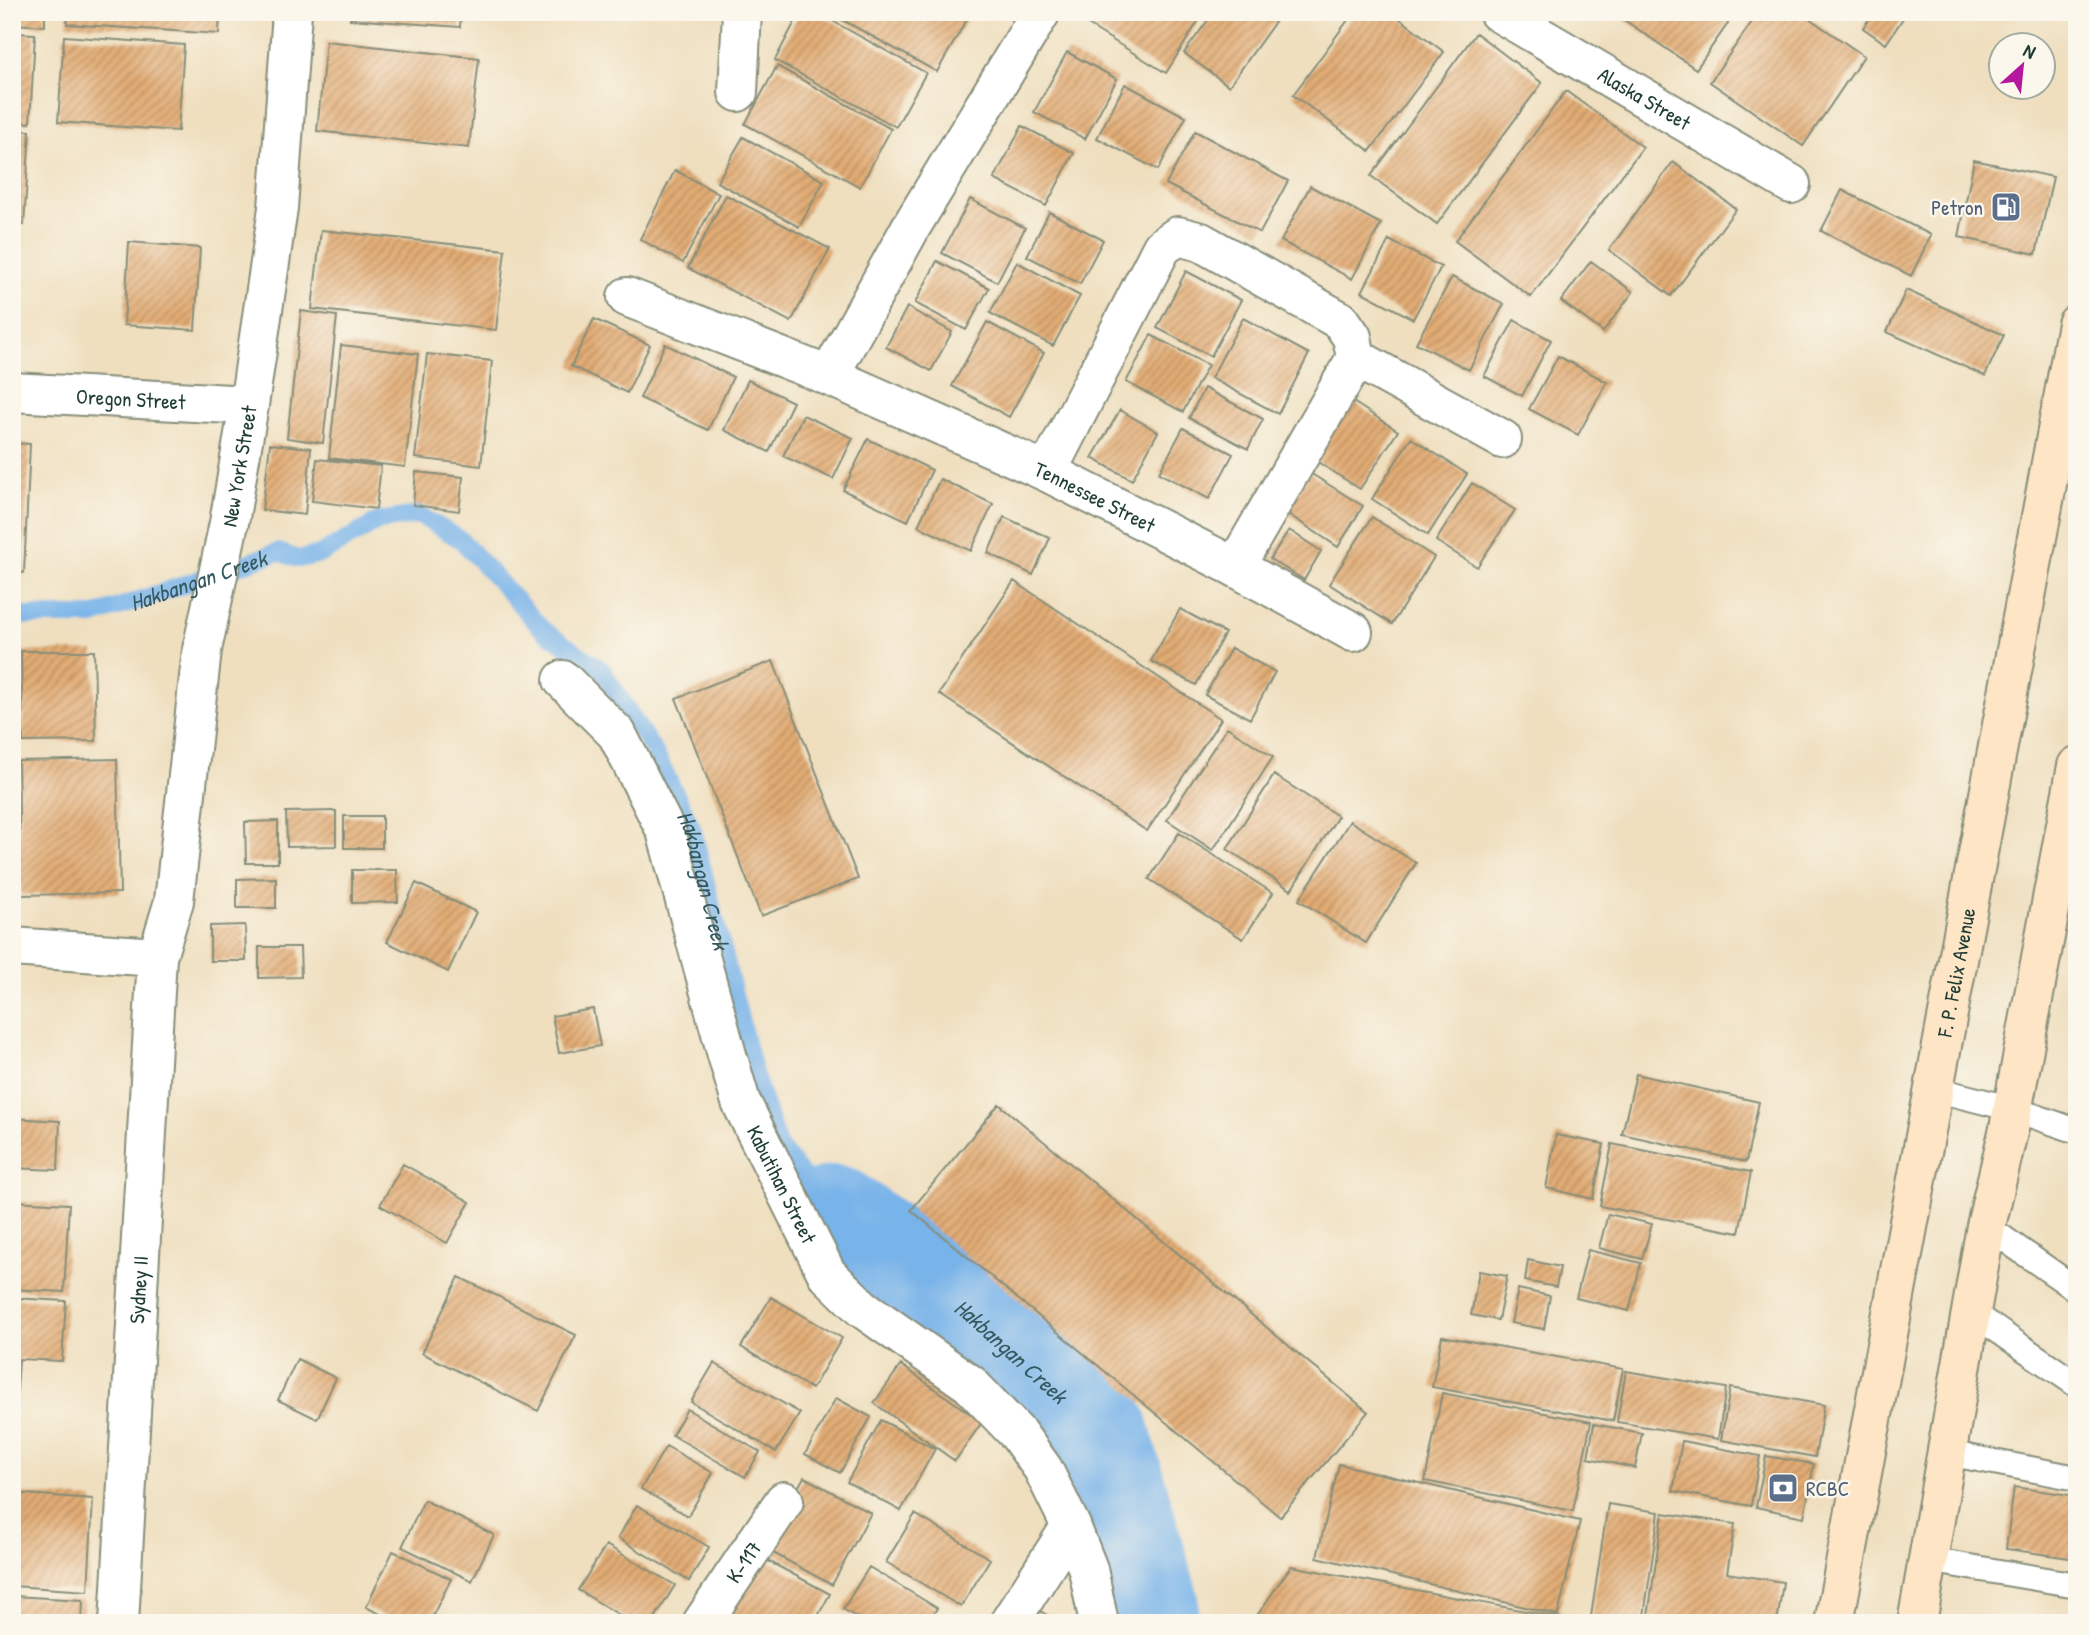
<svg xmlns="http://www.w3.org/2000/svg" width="2089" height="1635" viewBox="0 0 2089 1635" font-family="'Patrick Hand',sans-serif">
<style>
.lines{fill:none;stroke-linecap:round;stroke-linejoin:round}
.stream{stroke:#78b3e9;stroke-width:18}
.river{stroke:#78b3e9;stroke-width:102}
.building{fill:url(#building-hatch)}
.service-casing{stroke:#878e7a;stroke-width:28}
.minor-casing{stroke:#878e7a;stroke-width:42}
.tertiary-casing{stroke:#878e7a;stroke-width:42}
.secondary-casing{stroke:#878e7a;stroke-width:42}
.service{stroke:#fff;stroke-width:24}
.minor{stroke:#fff;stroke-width:38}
.tertiary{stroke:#fff;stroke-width:38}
.secondary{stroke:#fee5c5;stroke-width:38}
.labels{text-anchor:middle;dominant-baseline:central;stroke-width:5;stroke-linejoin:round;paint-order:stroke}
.street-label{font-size:21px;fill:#1f3d34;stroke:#fbf7ec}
.service-label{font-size:21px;fill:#4e5e75;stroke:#fbf7ec;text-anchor:end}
.water-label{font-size:23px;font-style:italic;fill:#355a61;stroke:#fbf7ec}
</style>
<defs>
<pattern id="building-hatch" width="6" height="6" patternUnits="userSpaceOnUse" patternTransform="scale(1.75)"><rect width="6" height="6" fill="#e2ac74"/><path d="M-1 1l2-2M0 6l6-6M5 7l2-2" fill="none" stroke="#b78d60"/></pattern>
</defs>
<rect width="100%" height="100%" fill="#fbf7ec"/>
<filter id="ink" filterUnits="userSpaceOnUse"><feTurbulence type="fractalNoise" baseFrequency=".0143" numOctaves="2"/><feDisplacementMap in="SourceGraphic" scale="14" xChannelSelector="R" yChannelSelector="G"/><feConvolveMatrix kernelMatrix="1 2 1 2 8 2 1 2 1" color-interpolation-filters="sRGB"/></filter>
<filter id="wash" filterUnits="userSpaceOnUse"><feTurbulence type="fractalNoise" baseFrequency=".00686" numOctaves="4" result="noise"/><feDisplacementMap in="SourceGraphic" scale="28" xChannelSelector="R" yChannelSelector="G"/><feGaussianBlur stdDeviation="1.57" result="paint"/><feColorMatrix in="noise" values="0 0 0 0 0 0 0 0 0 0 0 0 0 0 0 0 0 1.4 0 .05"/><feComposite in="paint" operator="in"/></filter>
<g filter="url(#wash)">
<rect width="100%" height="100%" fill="#efdfbf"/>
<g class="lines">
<path class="stream" id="s1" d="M12 616H93L278 552 299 559 321 554 379 521 419 515 461 540 543 630 602 670 655 753 692 827 753 1070 778 1146 835 1216"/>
<path class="river" id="s2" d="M835 1216 967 1310 1098 1429 1147 1600 1149 1623"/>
</g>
<g id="blocks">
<path class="building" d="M12 12H45V26L12 24Z
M68 12H220L219 34 67 24Z
M351 12H461L460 27 350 19Z
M800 12H816L926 73 896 127 775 60Z
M828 12H971L937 72Z
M1078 12H1204L1166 73 1075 17Z
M1214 12H1282L1229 86 1184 53Z
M1354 12H1391L1444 52 1370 151 1293 95Z
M1628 12H1736L1696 69 1623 19Z
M1759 12H1800L1864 56 1803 146 1710 82Z
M1874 12H1907L1886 44 1863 28Z
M12 33 35 34 30 123 12 122Z
M1476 33 1542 83 1437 224 1371 176Z
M64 36 184 45 178 131 58 122Z
M326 41 479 58 469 148 317 131Z
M1067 52 1117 79 1085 139 1034 112Z
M777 66 891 129 860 187 745 124Z
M1125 84 1186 117 1158 170 1097 138Z
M1566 91 1643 147 1531 297 1455 241Z
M1022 126 1074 153 1046 206 994 179Z
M12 130 30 131 24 225 12 224Z
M1195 131 1288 181 1260 233 1166 184Z
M743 137 824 181 799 227 717 182Z
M1974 160 2053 177 2036 254 1959 237Z
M1673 162 1736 209 1671 296 1609 250Z
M675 170 719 194 683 263 640 239Z
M1310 186 1381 224 1352 279 1281 241Z
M1842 190 1931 235 1911 276 1821 231Z
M726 195 830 249 791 322 688 268Z
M970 199 1025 228 997 282 942 253Z
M1049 212 1103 240 1080 284 1027 256Z
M321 230 505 250 496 330 312 309Z
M1389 240 1441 267 1413 319 1362 292Z
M129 242 200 248 195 330 124 325Z
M937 261 989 288 966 330 915 303Z
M1591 261 1633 292 1603 332 1561 301Z
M1017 262 1080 296 1053 346 990 313Z
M1186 271 1241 300 1211 356 1157 328Z
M1452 277 1504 304 1469 370 1416 343Z
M1906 290 2004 335 1985 376 1887 332Z
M907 307 952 332 931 371 886 347Z
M301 311 337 316 323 443 287 438Z
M1243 318 1309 354 1278 414 1211 378Z
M594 319 650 345 627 393 571 366Z
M1514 320 1551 340 1522 396 1484 376Z
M987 322 1044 353 1009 417 952 386Z
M1151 335 1208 365 1183 412 1126 382Z
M665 344 733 377 708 430 640 398Z
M341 345 418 354 405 467 329 458Z
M427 354 492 361 481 466 415 458Z
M1558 356 1607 382 1578 435 1529 409Z
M748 380 793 402 769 452 724 430Z
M1204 388 1263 419 1248 449 1189 418Z
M1350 400 1398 431 1360 489 1313 459Z
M1120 410 1158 432 1132 480 1092 458Z
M803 415 853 438 833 479 783 456Z
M1183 428 1233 454 1209 499 1159 473Z
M1411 438 1467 474 1428 535 1372 499Z
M868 439 932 470 908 521 843 490Z
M12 443 30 444 24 573 12 572Z
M270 444 311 448 305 515 262 510Z
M317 459 381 466 376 509 312 501Z
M416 472 463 477 459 511 413 505Z
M1310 473 1363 506 1338 547 1285 512Z
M940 479 993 504 971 551 918 526Z
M1472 483 1515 510 1477 567 1436 541Z
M1004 517 1050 538 1033 575 988 553Z
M1372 517 1434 557 1392 624 1329 584Z
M1289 530 1321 551 1304 580 1270 559Z
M1014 581 1221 719 1147 831 939 694Z
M1180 609 1225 633 1196 685 1151 661Z
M1231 648 1275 672 1250 719 1205 695Z
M21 651H94L96 741 23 742Z
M773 661 858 879 761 916 676 698Z
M1227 727 1273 757 1213 850 1167 820Z
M117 759 120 893 21 895 18 761Z
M1274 775 1338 816 1291 890 1227 849Z
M336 811V846L287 847 286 812Z
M344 816H382V848H344Z
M278 821V863H246L245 822Z
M1350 821 1416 863 1366 943 1299 900Z
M1179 833 1273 893 1243 939 1149 879Z
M352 870H397L398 902 352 903Z
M276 878V908H237V879Z
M416 883 476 912 448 972 387 942Z
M245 925 246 961H210V926Z
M259 947H300L301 977 259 978Z
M593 1009 600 1046 559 1053 552 1016Z
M1636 1074 1759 1102 1746 1162 1622 1134Z
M999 1104 1368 1412 1280 1517 911 1210Z
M12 1118 60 1121 58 1170 12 1168Z
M1556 1135 1604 1144 1593 1199 1546 1188Z
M1612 1144 1751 1172 1739 1233 1600 1206Z
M403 1164 470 1202 447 1243 380 1205Z
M12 1201 69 1204 64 1292 12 1289Z
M1608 1214 1652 1224 1642 1259 1599 1248Z
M1588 1250 1641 1263 1629 1311 1576 1298Z
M1528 1260 1560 1267 1556 1287 1525 1281Z
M1479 1271 1507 1276 1498 1320 1471 1315Z
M459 1277 576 1335 538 1411 422 1353Z
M1518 1289 1550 1296 1544 1329 1511 1323Z
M771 1297 842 1338 812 1389 741 1347Z
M12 1298 66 1301 62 1361 19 1359 16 1406H12Z
M1442 1336 1623 1369 1613 1421 1432 1387Z
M297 1359 336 1378 317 1419 278 1400Z
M714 1363 800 1413 776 1452 691 1402Z
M901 1365 982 1422 955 1461 874 1403Z
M1626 1371 1726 1388 1718 1439 1617 1422Z
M1730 1388 1824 1405 1815 1457 1721 1440Z
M1442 1393 1591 1422 1573 1511 1425 1481Z
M836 1398 871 1417 840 1473 805 1454Z
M687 1409 760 1452 745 1477 672 1435Z
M881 1420 935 1449 901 1511 847 1482Z
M1594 1424 1642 1433 1635 1468 1588 1458Z
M1682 1441 1760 1456 1751 1506 1673 1491Z
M666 1446 713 1473 688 1516 641 1489Z
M1766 1456 1814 1464 1804 1517 1756 1507Z
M1339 1464 1580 1521 1558 1615 1317 1557Z
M804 1477 871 1513 832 1585 764 1548Z
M2014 1487 2077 1496V1559L2006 1549Z
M12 1493 93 1499 88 1591 12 1586Z
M424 1500 494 1535 472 1581 402 1547Z
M1608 1504 1659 1512 1643 1623H1590Z
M637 1505 709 1547 689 1581 618 1538Z
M1663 1513 1735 1524 1727 1573 1783 1582 1777 1623H1647Z
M915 1514 990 1559 961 1607 886 1562Z
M606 1545 675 1585 652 1623H633L578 1590Z
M393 1551 451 1579 429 1623H398L366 1607Z
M759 1556 830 1594 814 1623H722Z
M1291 1566 1567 1619V1623H1252Z
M869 1567 937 1608 928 1623H866L843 1609Z
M12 1596 83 1600 82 1623H12Z
M1040 1611 1060 1623H1032Z"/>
</g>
</g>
<g filter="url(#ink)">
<use href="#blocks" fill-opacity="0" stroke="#878e7a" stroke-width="2"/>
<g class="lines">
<g class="service-casing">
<path id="service" d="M1934 1089 2013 1109 2077 1131
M1986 1226 2077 1290
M1971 1312 2077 1385
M1947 1453 2077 1478
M1928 1560 2077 1585"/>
</g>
<g class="minor-casing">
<g id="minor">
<path id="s3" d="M1498 12 1791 184"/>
<path d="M738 92 742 12"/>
<path id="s4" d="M627 297 829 376 1047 472 1235 567 1353 632"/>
<path d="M829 376 911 227 1041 12"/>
<path id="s5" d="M12 392 249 405"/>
<path d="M1047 472 1162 247 1178 236 1201 242 1341 321 1352 337 1356 358 1502 439"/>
<path d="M1235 567 1356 358"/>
<path id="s6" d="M563 680 617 734 666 831 727 1055 741 1102 827 1274 862 1308 970 1384 1018 1434 1043 1469 1071 1526 1088 1569 1099 1623"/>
<path id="s7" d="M119 1623 157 957"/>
<path id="s8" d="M702 1623 784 1501"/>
<path d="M1009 1623 1071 1526"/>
</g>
</g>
<g class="tertiary-casing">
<g id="tertiary">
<path id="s9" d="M12 947 157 957 174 901 202 650 229 523 249 405 278 208 292 12"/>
</g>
</g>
<g class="secondary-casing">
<g id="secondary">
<path id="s10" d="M1834 1623 2077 324"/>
<path d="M1917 1623 1986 1226 2009 1128 2077 766"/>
</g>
</g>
<use href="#service" class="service"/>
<use href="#minor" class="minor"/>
<use href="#tertiary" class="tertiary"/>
<use href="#secondary" class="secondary"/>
</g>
</g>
<defs>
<g id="fuel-square" transform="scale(1.575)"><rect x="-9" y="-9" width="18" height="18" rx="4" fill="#5c6f8a" stroke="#fbf7ec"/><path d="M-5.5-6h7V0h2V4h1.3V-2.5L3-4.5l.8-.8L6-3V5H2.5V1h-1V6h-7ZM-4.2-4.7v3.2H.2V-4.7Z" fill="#fff"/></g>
<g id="bank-square" transform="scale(1.575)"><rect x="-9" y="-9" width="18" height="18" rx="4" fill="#5c6f8a" stroke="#fbf7ec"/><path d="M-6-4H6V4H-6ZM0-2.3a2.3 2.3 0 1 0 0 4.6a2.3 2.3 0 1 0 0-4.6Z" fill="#fff"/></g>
</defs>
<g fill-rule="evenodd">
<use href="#fuel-square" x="2006" y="207"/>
<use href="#bank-square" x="1783" y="1488"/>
</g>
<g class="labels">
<g class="street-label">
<text stroke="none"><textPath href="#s3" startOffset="170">Alaska Street</textPath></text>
<text stroke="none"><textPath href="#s5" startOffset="119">Oregon Street</textPath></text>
<text stroke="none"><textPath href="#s9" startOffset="644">New York Street</textPath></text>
<text stroke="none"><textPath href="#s4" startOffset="509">Tennessee Street</textPath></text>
<text stroke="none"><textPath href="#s10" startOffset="662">F. P. Felix Avenue</textPath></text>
<text stroke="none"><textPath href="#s6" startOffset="558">Kabutihan Street</textPath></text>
<text stroke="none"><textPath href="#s7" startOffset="334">Sydney II</textPath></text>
<text stroke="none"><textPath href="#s8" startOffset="74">K-117</textPath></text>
</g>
<g class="service-label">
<text x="1983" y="207">Petron</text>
<text x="1806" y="1488" text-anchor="start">RCBC</text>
</g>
<g class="water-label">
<text stroke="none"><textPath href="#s1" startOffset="192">Hakbangan Creek</textPath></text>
<text stroke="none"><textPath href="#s1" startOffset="906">Hakbangan Creek</textPath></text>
<text stroke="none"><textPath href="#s2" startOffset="222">Hakbangan Creek</textPath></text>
</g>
</g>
<rect width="2089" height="1635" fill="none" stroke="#fbf7ec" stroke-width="42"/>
<g transform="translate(2022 66) rotate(27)"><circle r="33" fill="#fbf7ec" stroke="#a3ada2" stroke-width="2"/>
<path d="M0-5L12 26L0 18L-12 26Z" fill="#b5179e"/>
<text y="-10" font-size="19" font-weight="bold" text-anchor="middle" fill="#1f3d34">N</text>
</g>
</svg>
